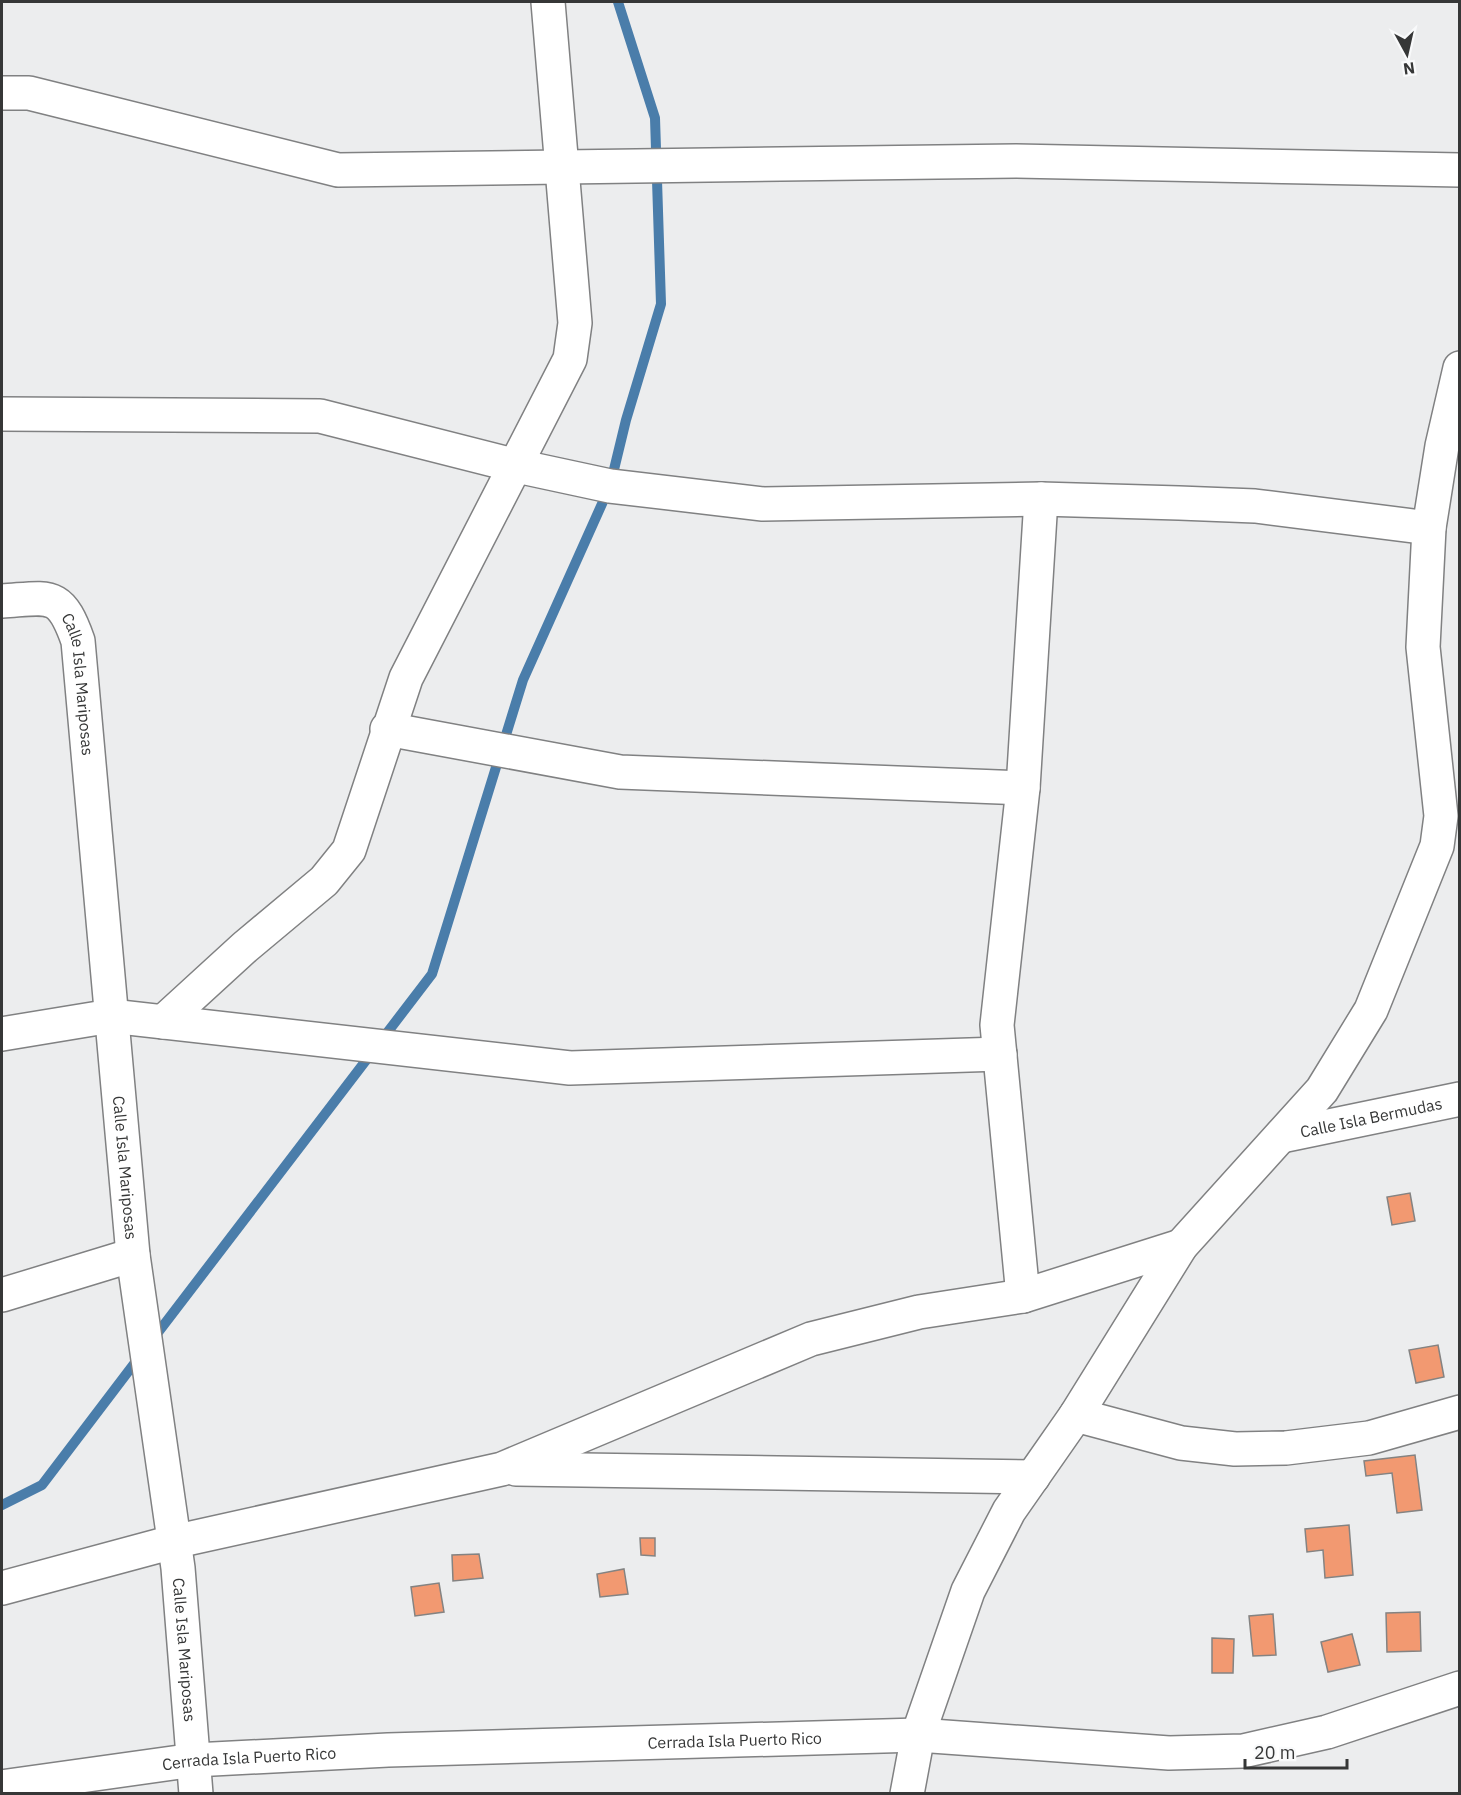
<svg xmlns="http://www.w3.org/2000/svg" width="1461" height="1795" viewBox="0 0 1461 1795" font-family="'IBM Plex Sans',sans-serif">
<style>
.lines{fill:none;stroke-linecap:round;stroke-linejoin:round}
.stream{stroke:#4a7daa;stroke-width:10}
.building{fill:#f29971;stroke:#848382;stroke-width:1.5}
.minor-casing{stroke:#808182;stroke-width:36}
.minor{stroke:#fff;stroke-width:33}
.labels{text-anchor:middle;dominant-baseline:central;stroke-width:4.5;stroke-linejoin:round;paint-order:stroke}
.street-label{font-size:16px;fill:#363737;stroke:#f9fafb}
</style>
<rect width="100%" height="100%" fill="#ecedee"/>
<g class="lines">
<path class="stream" d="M153 1339 432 974 523 680 610 486 626 420 661 304 655 118 618 2
M2 1505 42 1485 140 1356"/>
</g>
<path class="building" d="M1410 1193 1415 1221 1392 1225 1387 1197Z
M1438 1345 1444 1377 1416 1383 1409 1350Z
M1415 1455 1422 1510 1397 1513 1392 1473 1366 1476 1364 1461Z
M1349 1525 1353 1575 1325 1578 1323 1550 1307 1552 1305 1529Z
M640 1538H655V1556L641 1555Z
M479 1554 483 1578 453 1581 452 1555Z
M624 1569 628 1594 600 1597 597 1574Z
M439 1583 444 1612 415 1616 411 1587Z
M1420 1612 1421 1651 1387 1652 1386 1613Z
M1273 1614 1276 1655 1253 1656 1249 1616Z
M1352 1634 1360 1665 1328 1672 1321 1642Z
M1212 1638 1234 1639 1233 1673H1212Z"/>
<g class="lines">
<g class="minor-casing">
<g id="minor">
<path d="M2 93H29L338 170 1016 161 1460 170"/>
<path d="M2 414 320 416 517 466 610 486 763 504 1041 499 1179 503 1255 506 1429 528"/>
<path id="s1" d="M2 601C50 598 60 590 78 641L133 1255 178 1568 196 1794"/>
<path d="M387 729 620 772 1023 788"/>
<path d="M163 1022 245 947 324 881 349 850 406 678 570 359 575 323 548 2"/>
<path d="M2 1034 111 1016 570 1068 1000 1054"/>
<path id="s2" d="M1281 1136 1460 1099"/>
<path d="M2 1295 133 1255"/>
<path d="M1023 1296 997 1025 1023 788 1041 499"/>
<path d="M1076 1415 1181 1443 1235 1449 1286 1448 1369 1438 1460 1412"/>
<path d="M516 1469 1033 1477"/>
<path d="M2 1588 173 1542 502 1469 811 1339 919 1312 1023 1296 1181 1246"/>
<path id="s3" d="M2 1787 194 1760 388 1750 918 1735 1169 1753 1243 1751 1327 1732 1460 1688"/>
<path d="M907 1794 918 1735 968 1591 1009 1511 1076 1415 1181 1246 1322 1090 1371 1010 1437 846 1441 816 1423 647 1429 528 1442 446 1460 368"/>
</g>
</g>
<use href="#minor" class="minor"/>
</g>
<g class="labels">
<g class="street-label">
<text stroke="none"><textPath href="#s1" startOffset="142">Calle Isla Mariposas</textPath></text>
<text stroke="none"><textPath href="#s2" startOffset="92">Calle Isla Bermudas</textPath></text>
<text stroke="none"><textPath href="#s1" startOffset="628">Calle Isla Mariposas</textPath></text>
<text stroke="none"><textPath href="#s1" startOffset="1114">Calle Isla Mariposas</textPath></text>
<text stroke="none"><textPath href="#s3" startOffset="735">Cerrada Isla Puerto Rico</textPath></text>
<text stroke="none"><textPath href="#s3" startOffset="249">Cerrada Isla Puerto Rico</textPath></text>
</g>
</g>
<rect width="1461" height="1795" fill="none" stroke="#363737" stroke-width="6"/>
<g transform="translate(1407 54) rotate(172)" stroke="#f9fafb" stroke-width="4.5" paint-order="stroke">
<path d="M0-4.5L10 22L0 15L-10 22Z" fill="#363737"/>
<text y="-9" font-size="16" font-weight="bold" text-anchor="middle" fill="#363737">N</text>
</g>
<path d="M1245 1759v9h102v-9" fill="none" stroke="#363737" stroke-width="3"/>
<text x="1254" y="1759" font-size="18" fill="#363737" stroke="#f9fafb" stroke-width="4.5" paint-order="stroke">20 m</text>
</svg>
